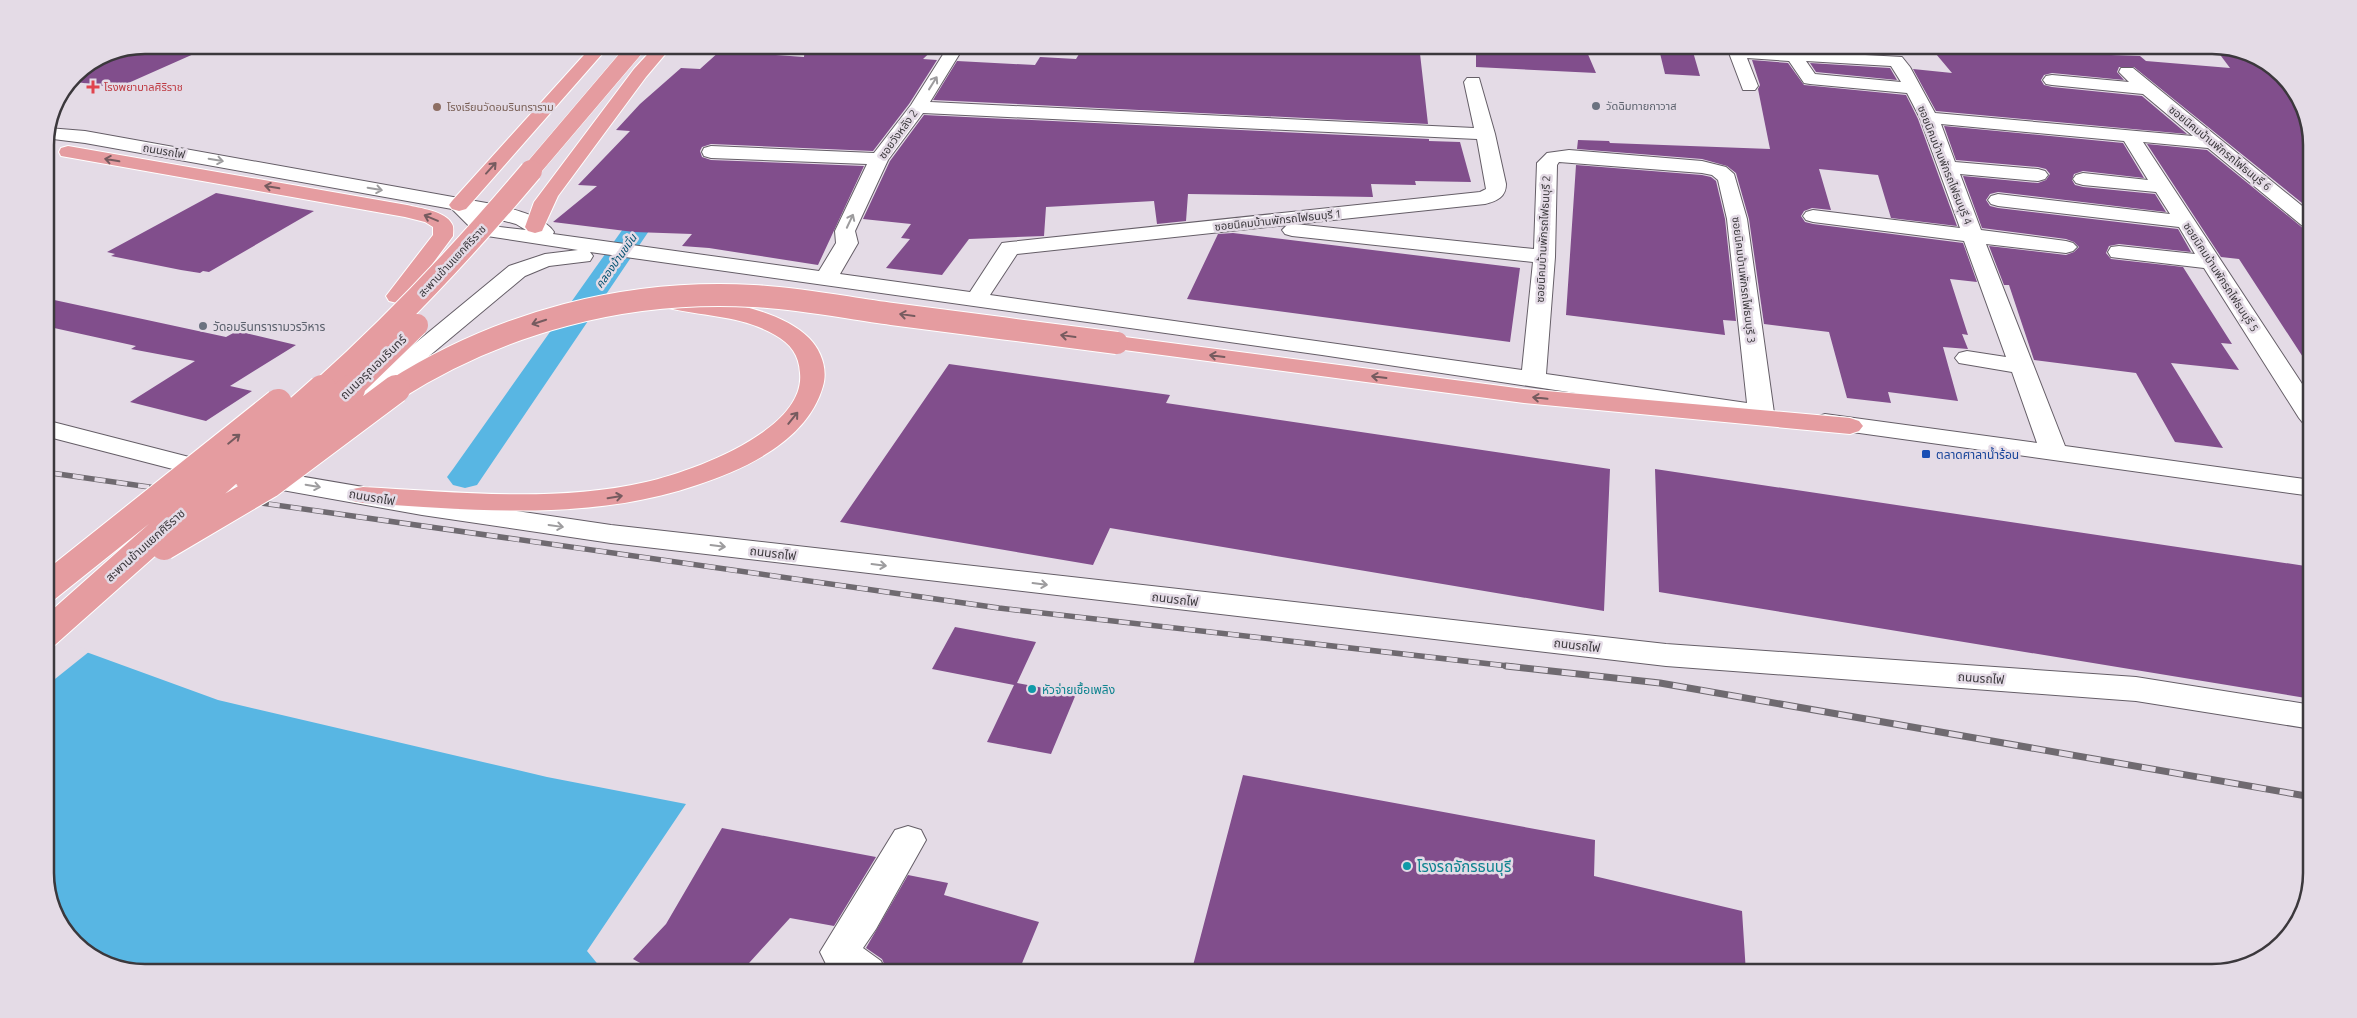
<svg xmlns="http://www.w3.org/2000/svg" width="2357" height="1018" viewBox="0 0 2357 1018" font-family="Ubuntu,'Noto Sans Thai',sans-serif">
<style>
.water{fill:#58b6e3}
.pier{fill:#e4dbe6}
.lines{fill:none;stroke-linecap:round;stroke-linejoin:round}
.canal{fill:#58b6e3;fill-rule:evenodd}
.building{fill:#814e8c}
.minor-casing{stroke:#655e67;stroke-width:2}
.major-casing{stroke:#fff;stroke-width:2}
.minor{fill:#fff;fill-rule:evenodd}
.major{fill:#e59ca0;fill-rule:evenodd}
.rail-far1-casing{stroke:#6f6a70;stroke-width:5.5}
.rail-casing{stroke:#6f6a70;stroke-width:7}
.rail-far1{stroke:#e4dbe6;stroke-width:4;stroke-dasharray:11;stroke-linecap:butt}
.rail{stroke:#e4dbe6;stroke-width:5;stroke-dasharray:14;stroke-linecap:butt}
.major-bridge-far2-casing{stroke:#fff;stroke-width:18;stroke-linecap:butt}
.major-bridge-far1-casing{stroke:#fff;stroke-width:24;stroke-linecap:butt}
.major-bridge-casing{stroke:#fff;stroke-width:30;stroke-linecap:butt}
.major-bridge-far2{stroke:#e59ca0;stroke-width:17}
.major-bridge-far1{stroke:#e59ca0;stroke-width:22}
.major-bridge{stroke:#e59ca0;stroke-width:28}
.oneway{stroke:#9d9c9e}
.oneway2{stroke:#765b5f}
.health-dot{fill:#e0444e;stroke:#e4dbe6;stroke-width:2}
.worship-dot{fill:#6b7280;stroke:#e4dbe6;stroke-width:2}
.education-dot{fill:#8d6e63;stroke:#e4dbe6;stroke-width:2}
.transit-dot{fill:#1a4fb4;stroke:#e4dbe6;stroke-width:2}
.culture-dot{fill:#0f9aa8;stroke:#e4dbe6;stroke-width:2}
.labels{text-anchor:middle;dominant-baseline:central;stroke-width:5;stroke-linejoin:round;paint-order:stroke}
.far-health-label{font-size:11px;fill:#be3a42;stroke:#e4dbe6;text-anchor:start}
.far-worship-label{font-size:11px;fill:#5b616d;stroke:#e4dbe6;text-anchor:start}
.far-education-label{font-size:11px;fill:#785e54;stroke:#e4dbe6;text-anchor:start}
.far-street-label{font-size:11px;fill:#3b383c;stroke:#e4dbe6}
.far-water-label{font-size:11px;font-style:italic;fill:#00506f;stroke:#e4dbe6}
.worship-label{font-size:12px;fill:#5b616d;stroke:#e4dbe6;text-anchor:start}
.street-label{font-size:12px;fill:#3b383c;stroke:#e4dbe6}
.transit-label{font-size:12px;fill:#164399;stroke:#e4dbe6;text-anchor:start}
.culture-label{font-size:12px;fill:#0d838f;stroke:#e4dbe6;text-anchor:start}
.near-culture-label{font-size:15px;fill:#0d838f;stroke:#e4dbe6;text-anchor:start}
.rim{fill:none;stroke:#3b383c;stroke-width:2.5}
</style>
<rect width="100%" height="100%" fill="#e4dbe6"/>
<path class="water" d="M45 637 218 700 547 777 686 804 587 951 605 973H145L107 966 65 934 45 880Z"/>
<path class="pier" d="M45 635 90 651 45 687Z"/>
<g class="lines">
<path class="canal" d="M755 45H777L739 99 731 101 723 99 719 94Z
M663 183 672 185 676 191 477 485 465 488 453 485 447 477 453 469 654 185Z"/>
</g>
<path class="building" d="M145 45H214L117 88 70 81 74 74 100 57 115 51Z
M805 45H938L923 59 937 60 909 104 873 151 711 144 702 147 700 151 702 157 711 160 864 166 818 265 709 248 682 246 692 234 634 232 553 222 597 186 578 185 630 131 616 130 640 104 681 68 700 69 720 51 804 57Z
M1152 45H1419L1428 124 933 100 957 61 1035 65 1040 57 1076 59 1084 46 1120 48 1121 46 1151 47Z
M1476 45H1584L1596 73 1476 67Z
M1658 45H1691L1700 76 1665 74Z
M1749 45H1856L1862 53 1750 47Z
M1931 45H2008L2013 51 2023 52 2140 56 2146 61 2230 68 2218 52 2253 55 2295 89 2312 139V211L2134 67H2119L2117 72 2124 80 2052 73 2044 75 2041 80 2044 85 2052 87 2142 96 2187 134 1936 111 1913 69 1952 73 1931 48H1933Z
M1752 60 1788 63 1804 85 1906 95 1918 119 1957 226 1891 218 1878 175 1819 169 1831 210 1812 208 1804 211 1801 216 1805 222 1813 224 1963 243 1977 282 1950 279 1968 335 1962 334 1968 349 1943 347 1958 401 1888 392 1891 403 1847 398 1829 332 1764 324 1749 219 1736 173 1727 166 1702 159 1577 149 1578 140 1609 141 1610 143 1770 149 1758 89 1760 85Z
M1810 63 1890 68 1897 80 1816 72Z
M924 115 1429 139V141L1460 142 1471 182 1415 181 1416 185 1371 184 1373 197 1188 194 1186 221 1157 224 1154 201 1046 207 1044 236 969 239 942 275 886 268 910 239 901 238 911 224 863 219 890 161Z
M1944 126 2123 143 2144 178 2083 171 2074 174 2072 180 2075 185 2083 187 2155 194 2166 212 1998 192 1990 194 1986 200 1990 206 1998 208 2178 229 2191 252 2119 244 2109 246 2106 253 2111 259 2183 267 2232 344 2221 343 2239 370 2171 363 2223 448 2175 442 2136 373 2034 360 2009 285H2004L1989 246 2066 255 2074 252 2079 247 2074 242 2066 239 1982 228 1963 176 2038 183 2046 180 2050 174 2046 169 2038 167 1956 160Z
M2147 144 2207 150 2304 229 2312 232V371L2239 259 2221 257Z
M1576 165 1702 175 1711 177 1716 181 1725 219 1736 321 1723 320 1725 335 1566 315Z
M216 193 314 211 209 272 203 271 200 273 181 270 111 256 115 254 107 252Z
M1233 233 1520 268 1510 342 1187 299 1218 234Z
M45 298 226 337 237 331 296 345 230 386 252 391 206 421 130 402 195 361 131 349 136 346 45 326Z
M949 364 1170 395 1166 403 1610 469 1604 611 1110 528 1093 565 840 522Z
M1655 469 2312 567V699L1659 592Z
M955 627 1036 642 1017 683 1076 694 1051 754 987 742 1014 685 932 669Z
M1243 775 1595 840 1594 876 1742 911 1746 973H1191Z
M722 828 876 857 834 926 790 918 740 973H658L633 959 666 924Z
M908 875 948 883 944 895 1039 922 1018 973H888L882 959 866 948Z"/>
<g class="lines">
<g class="minor-casing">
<path id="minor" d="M949 45H965L930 102 1474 128 1464 82 1467 78H1479L1495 134 1506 184C1506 197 1497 201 1485 204L1295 224 1534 249 1537 163 1547 153 1569 150 1702 161 1726 167 1734 174 1747 219 1774 413 1770 418 1761 421 1322 355 590 252 593 256 590 261 549 266 525 276 368 407 359 409 350 407 347 402 350 397 509 266 545 254 578 250 487 236 468 225 452 209 85 143 45 138 48 128 85 131 492 204C511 209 543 215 554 232L553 234 819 271 836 243 835 231 867 164 711 158 704 156 702 152 704 148 711 146 874 153 911 105ZM923 113 1477 139 1486 189 1480 192 1010 242 1002 243 970 292 840 274 858 243 855 231 888 160ZM1559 162 1702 173 1712 175 1718 180 1727 219 1747 403 1546 374 1555 257 1557 165ZM479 214 516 224 526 230 500 227ZM1287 225 1282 230 1285 234 1292 236 1533 262 1522 370 990 295 1017 254Z
M1737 48 1902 57 1910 67 1935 113 2193 136 2143 94 2052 85 2046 84 2043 80 2046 76 2052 75 2129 82 2119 72 2121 68H2133L2312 214V230L2305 228 2208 148 2143 142 2312 399V426L2303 423 2299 418 2204 268 2119 258 2111 257 2108 252 2111 247 2119 246 2195 254 2179 227 1998 206 1991 204 1988 200 1991 196 1998 194 2170 214 2156 192 2083 185 2076 183 2073 179 2076 175 2083 173 2148 180 2124 141 1941 124 1955 162 2038 169 2045 171 2048 175 2045 179 2038 181 1960 174 1981 230 2066 241 2073 243 2077 247 2073 251 2066 253 1986 244 2065 446 2312 480V496L1816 427 1812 422 1816 417 1825 414 2037 443 2012 372 1959 363 1955 358 1959 353 1967 351 2006 357 1964 241 1813 222 1806 220 1803 216 1806 212 1813 210 1960 228 1920 118 1907 93 1810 84 1804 83 1789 61 1747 58 1758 86 1755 90H1743L1729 53 1731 49ZM1806 61 1891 66 1901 82 1815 74Z
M45 420 193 458 422 497 611 525 1666 644 2136 677 2312 705V729L2136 701 1666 666 611 543 422 515 192 474 45 436Z
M908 826 921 830 926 840 876 929 863 948 881 961 886 973H838L826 964 820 952 895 830Z"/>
</g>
<g class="major-casing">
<path id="major" d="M593 45H610L466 209 459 211 452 209 449 205 452 201Z
M656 45H673L646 77 558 196 542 231 535 233 528 231 525 227 534 202 634 69Z
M68 146 407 205C419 208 446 211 452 224 454 227 453 232 453 236L405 301 397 303 389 301 386 296 433 235V227L425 222 405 217 61 156 59 152 61 148Z
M677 296C717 300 779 308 809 338 821 350 828 369 823 386 808 440 746 469 697 485 589 522 474 510 363 503L353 501 349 495 353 489 363 487C456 492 554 503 646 482 690 472 806 431 800 373 799 355 791 344 775 335 741 315 705 317 669 308L666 303 669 298Z
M1117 336 1524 389 1850 418 1859 421 1863 426 1859 431 1850 434 1524 403 1109 348 1105 343 1109 338Z"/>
</g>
<use href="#minor" class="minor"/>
<use href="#major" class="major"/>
<g class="rail-far1-casing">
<path id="rail-far1" d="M51 473 999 608 1517 667"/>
</g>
<g class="rail-casing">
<path id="rail" d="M1506 666 1660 683 2312 797"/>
</g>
<use href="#rail-far1" class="rail-far1"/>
<use href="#rail" class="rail"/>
<g class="major-bridge-far2-casing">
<path id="major-bridge-far2" d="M530 172 638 45"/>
</g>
<g class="major-bridge-far1-casing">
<path id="major-bridge-far1" d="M321 390C397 322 466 248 531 171
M350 390 417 325
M394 390C501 322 626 289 753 296 800 298 846 308 892 314 967 324 1042 333 1117 343"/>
</g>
<g class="major-bridge-casing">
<path id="major-bridge" d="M249 478 351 389
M164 546 269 484 396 389
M45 589 278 403
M45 635 322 389"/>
</g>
<use href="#major-bridge-far2" class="major-bridge-far2"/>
<use href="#major-bridge-far1" class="major-bridge-far1"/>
<use href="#major-bridge" class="major-bridge"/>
</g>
<defs><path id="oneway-shaft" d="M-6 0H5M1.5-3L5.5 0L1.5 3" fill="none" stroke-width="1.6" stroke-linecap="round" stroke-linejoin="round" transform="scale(1.25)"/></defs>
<g class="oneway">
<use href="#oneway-shaft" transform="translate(933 83) rotate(-58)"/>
<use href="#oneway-shaft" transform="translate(216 160) rotate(10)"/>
<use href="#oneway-shaft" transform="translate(375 189) rotate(10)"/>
<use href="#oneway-shaft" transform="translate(850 221) rotate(-65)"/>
<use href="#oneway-shaft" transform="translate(313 486) rotate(10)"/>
<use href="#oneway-shaft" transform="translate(556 526) rotate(8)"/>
<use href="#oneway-shaft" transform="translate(718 546) rotate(7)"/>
<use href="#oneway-shaft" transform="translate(879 565) rotate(7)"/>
<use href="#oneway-shaft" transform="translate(1040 584) rotate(7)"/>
</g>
<g class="oneway2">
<use href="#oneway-shaft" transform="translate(112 160) rotate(-170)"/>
<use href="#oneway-shaft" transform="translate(491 168) rotate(-48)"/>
<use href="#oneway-shaft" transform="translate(272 187) rotate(-170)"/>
<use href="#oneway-shaft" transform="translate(431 218) rotate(-157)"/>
<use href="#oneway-shaft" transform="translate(907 315) rotate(-172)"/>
<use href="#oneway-shaft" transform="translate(539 322) rotate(162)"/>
<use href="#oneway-shaft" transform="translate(1068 336) rotate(-172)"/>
<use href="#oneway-shaft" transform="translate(1217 356) rotate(-173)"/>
<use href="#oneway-shaft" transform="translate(1379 377) rotate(-173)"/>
<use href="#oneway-shaft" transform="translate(1540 398) rotate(-174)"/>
<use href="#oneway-shaft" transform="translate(793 418) rotate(-51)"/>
<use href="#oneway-shaft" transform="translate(234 439) rotate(-39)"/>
<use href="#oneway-shaft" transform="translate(615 497) rotate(-9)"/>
</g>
<path class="health-dot" d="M90.5 79.5h5v5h5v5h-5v5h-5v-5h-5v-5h5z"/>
<g class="worship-dot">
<circle cx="1596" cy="106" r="5"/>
<circle cx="203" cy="326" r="5"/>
</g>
<circle class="education-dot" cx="437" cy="107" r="5"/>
<rect class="transit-dot" x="1921" y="449" width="10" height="10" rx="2.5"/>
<g class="culture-dot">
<circle cx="1032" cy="689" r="5"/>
<circle cx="1407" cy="866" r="5"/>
</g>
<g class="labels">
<g class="far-health-label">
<text x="104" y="87">โรงพยาบาลศิริราช</text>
</g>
<g class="far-worship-label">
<text x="1606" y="106">วัดฉิมทายกาวาส</text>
</g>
<g class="far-education-label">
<text x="447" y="107">โรงเรียนวัดอมรินทราราม</text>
</g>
<g class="far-street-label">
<text transform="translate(898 134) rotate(-54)">ซอยวังหลัง 2</text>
<text transform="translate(2220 148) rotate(39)">ซอยนิคมบ้านพักรถไฟธนบุรี 6</text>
<text transform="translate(164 151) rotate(10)">ถนนรถไฟ</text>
<text transform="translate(1945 165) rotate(68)">ซอยนิคมบ้านพักรถไฟธนบุรี 4</text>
<text transform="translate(1278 220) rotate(-6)">ซอยนิคมบ้านพักรถไฟธนบุรี 1</text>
<text transform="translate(1543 239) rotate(-87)">ซอยนิคมบ้านพักรถไฟธนบุรี 2</text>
<text transform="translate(452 261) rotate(-47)">สะพานข้ามแยกศิริราช</text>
<text transform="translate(2221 277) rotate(57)">ซอยนิคมบ้านพักรถไฟธนบุรี 5</text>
<text transform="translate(1744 280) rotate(83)">ซอยนิคมบ้านพักรถไฟธนบุรี 3</text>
</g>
<g class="far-water-label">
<text transform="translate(616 261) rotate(-55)">คลองบ้านขมิ้น</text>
</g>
<g class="worship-label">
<text x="213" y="326">วัดอมรินทรารามวรวิหาร</text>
</g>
<g class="street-label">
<text transform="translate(373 367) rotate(-44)">ถนนอรุณอมรินทร์</text>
<text transform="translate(372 497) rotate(10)">ถนนรถไฟ</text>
<text transform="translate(145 545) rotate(-42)">สะพานข้ามแยกศิริราช</text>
<text transform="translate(773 553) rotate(7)">ถนนรถไฟ</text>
<text transform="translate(1175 599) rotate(7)">ถนนรถไฟ</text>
<text transform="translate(1577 645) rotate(7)">ถนนรถไฟ</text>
<text transform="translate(1981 678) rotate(4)">ถนนรถไฟ</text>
</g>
<g class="transit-label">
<text x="1936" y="454">ตลาดศาลาน้ำร้อน</text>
</g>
<g class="culture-label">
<text x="1042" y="689">หัวจ่ายเชื้อเพลิง</text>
</g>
<g class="near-culture-label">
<text x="1417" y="866">โรงรถจักรธนบุรี</text>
</g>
</g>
<path d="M0 0H2357V1018H0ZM145 54H2212A91 91 0 0 1 2303 145V873A91 91 0 0 1 2212 964H145A91 91 0 0 1 54 873V145A91 91 0 0 1 145 54Z" fill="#e4dbe6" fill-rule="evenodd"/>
<path class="rim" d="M145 54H2212A91 91 0 0 1 2303 145V873A91 91 0 0 1 2212 964H145A91 91 0 0 1 54 873V145A91 91 0 0 1 145 54Z"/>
</svg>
